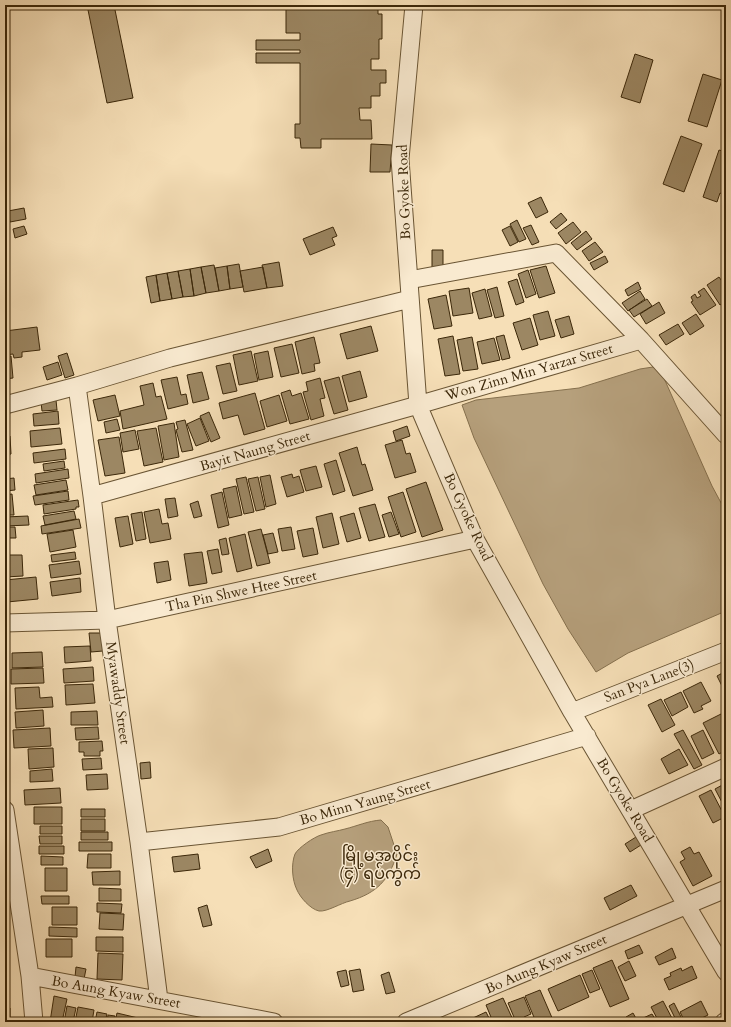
<svg xmlns="http://www.w3.org/2000/svg" width="731" height="1027" viewBox="0 0 731 1027" font-family="Cardo,'Noto Sans Myanmar',serif">
<style>
.water{fill:#b6a07c;stroke:#85704e}
.building{fill:#9c8763;stroke:#3b2709}
.lines{fill:none;stroke-linecap:round;stroke-linejoin:round}
.minor-casing{stroke:#6a5534;stroke-width:19}
.minor{stroke:#f9ead0;stroke-width:17}
.labels{text-anchor:middle;dominant-baseline:central;stroke-width:3;stroke-linejoin:round;paint-order:stroke}
.street-label{font-size:14px;fill:#3b2709;stroke:#f9ead0}
.quarter-label{font-size:16px;fill:#3b2709;stroke:#f9ead0}
</style>
<rect width="100%" height="100%" fill="#f6dfb7"/>
<filter id="stains"><feTurbulence type="fractalNoise" baseFrequency=".005" numOctaves="4"/><feColorMatrix values="0 0 0 0 .2 0 0 0 0 .09 0 0 0 0 .02 0 0 0 .5 -.17"/></filter>
<radialGradient id="worn" r=".72"><stop offset=".6" stop-color="#630" stop-opacity="0"/><stop offset="1" stop-color="#630" stop-opacity=".3"/></radialGradient>
<path class="water" d="M653 367 663 376 712 486 726 512V611L628 653 596 672 568 629 543 584 474 438 462 405 476 400 579 388 640 369Z
M381 820 388 827 397 854C389 880 377 893 350 901 341 903 327 912 319 911 310 909 300 897 297 890 292 880 291 864 295 854 298 848 314 837 321 835 329 832 338 831 345 829 357 826 368 821 381 820Z"/>
<path class="building" d="M87 5H114L133 98 107 103Z
M286 5H378V14H382V39H379V59H371V70H386V83H380V96H371V108H359L360 120H371L372 139H321V148H301L300 138H295V124H300V63H256V53H300V50H256V40H300V33H286Z
M635 54 653 60 640 103 621 97Z
M703 74 722 80 707 127 688 121Z
M681 136 702 144 684 192 663 184Z
M371 144 392 145 390 172H370Z
M719 150 726 152V189L724 195 720 193 717 202 703 197Z
M541 197 548 212 536 218 528 203Z
M24 208 26 219 10 222 8 211Z
M561 213 567 220 556 229 550 222Z
M517 220 526 239 519 242 510 224Z
M573 222 581 232 566 244 558 233Z
M531 225 539 242 532 245 523 228Z
M24 226 27 234 15 238 13 229Z
M510 226 518 242 510 246 502 230Z
M333 227 337 236 332 238 335 245 310 255 303 239Z
M586 231 592 239 577 250 571 243Z
M595 242 603 252 589 261 582 251Z
M432 250H443V268H432Z
M605 256 608 262 594 270 590 263Z
M279 262 283 286 267 288 262 265Z
M239 264 243 287 230 289 227 266Z
M214 265 219 291 206 293 201 267Z
M227 266 230 289 219 291 215 268Z
M546 266 555 293 539 298 530 270Z
M201 267 206 293 194 296 190 269Z
M263 267 267 288 244 292 240 271Z
M190 269 194 296 183 297 178 271Z
M528 270 536 294 526 298 518 274Z
M178 271 183 297 172 299 167 273Z
M167 273 172 299 160 301 156 275Z
M156 275 160 301 151 303 146 277Z
M719 277 726 287V301L720 305 707 285Z
M517 279 524 302 516 305 508 282Z
M638 282 641 289 628 296 625 290Z
M497 287 504 316 495 318 487 290Z
M469 288 473 313 453 316 449 291Z
M704 288 716 305 700 315 691 302 693 301 691 297 695 294 697 298 701 296 698 292Z
M485 289 492 316 479 319 472 293Z
M640 291 645 299 628 311 622 303Z
M446 295 452 326 434 329 428 299Z
M647 299 652 306 634 317 629 310Z
M659 302 665 313 646 324 640 314Z
M548 311 555 336 540 340 533 315Z
M696 314 704 326 690 335 682 323Z
M569 316 574 334 561 338 555 320Z
M530 318 538 345 522 350 513 323Z
M678 324 684 334 666 345 659 335Z
M371 326 378 351 347 359 340 334Z
M37 327 40 350 22 352V357L14 358 13 354 5 355V331Z
M504 335 510 358 502 360 496 337Z
M453 336 460 374 445 376 438 339Z
M314 337 320 363 314 364 315 371 302 374 295 342Z
M472 337 478 369 463 371 457 340Z
M494 338 500 360 482 364 477 342Z
M292 344 299 373 281 377 274 348Z
M251 351 258 381 239 385 233 355Z
M268 351 273 377 259 380 254 354Z
M67 353 74 375 65 378 58 356Z
M11 356 13 378 5 379V357Z
M58 362 62 375 47 380 43 367Z
M230 363 237 391 223 394 216 366Z
M360 371 367 397 349 402 342 376Z
M202 372 209 399 193 403 187 375Z
M177 377 181 395 186 394 188 404 168 409 161 380Z
M339 377 348 410 334 414 324 381Z
M320 378 325 398 320 399 324 416 311 420 303 392 308 391 306 382Z
M153 383 156 397 161 396 167 419 123 429 120 411 144 405 140 386Z
M290 390 292 396 301 393 309 419 290 424 281 393Z
M255 393 265 429 244 435 238 415 223 419 219 403Z
M115 395 120 416 98 421 93 400Z
M279 395 287 421 267 427 260 401Z
M56 400 57 410 42 411 41 402Z
M58 411 59 424 34 426 33 414Z
M209 412 220 438 211 442 200 416Z
M200 418 209 441 196 446 187 424Z
M117 419 120 430 106 433 104 422Z
M185 420 193 450 182 452 176 430 178 429 176 422Z
M174 423 179 457 164 460 158 426Z
M407 426 410 436 396 441 393 431Z
M60 428 62 444 31 447 30 431Z
M156 428 163 462 144 466 137 431Z
M135 430 139 449 123 452 120 433Z
M5 436H10L11 454 6 455V466H5Z
M119 437 125 473 105 476 98 440Z
M402 440 406 454 410 453 416 472 395 478 385 445Z
M357 447 362 465 365 464 373 490 353 496 339 453Z
M65 449 66 459 34 463 33 453Z
M336 460 345 491 333 495 324 464Z
M64 461 65 468 44 471 43 464Z
M316 466 322 487 306 491 300 470Z
M68 469 69 478 36 483 35 474Z
M292 474 293 478 299 476 304 492 287 497 281 477Z
M270 475 276 504 266 507 260 477Z
M246 477 254 512 244 514 236 479Z
M258 477 265 509 256 511 248 479Z
M14 478 15 490 5 491V479Z
M66 480 68 490 36 495 34 485Z
M426 482 443 530 422 537 406 489Z
M236 486 242 515 229 518 223 489Z
M68 491 69 500 35 505 33 496Z
M222 492 229 525 218 528 211 495Z
M403 492 416 532 401 537 388 497Z
M12 494 14 515H5V495Z
M175 498 178 516 168 518 165 499Z
M78 500 79 507H76V509L44 514 43 505Z
M198 501 202 516 194 518 190 504Z
M375 504 385 537 369 541 359 508Z
M159 509 162 524 168 523 171 539 150 543 144 512Z
M74 511 76 519 45 525 43 516Z
M142 512 146 539 136 541 131 514Z
M391 512 399 534 389 537 382 515Z
M332 513 339 544 323 548 316 517Z
M354 513 361 538 347 542 340 517Z
M28 516 29 525 5 526V517Z
M128 516 133 544 120 547 115 518Z
M79 519 81 528 42 534 41 526Z
M5 527H15L16 538H5Z
M291 527 295 549 282 551 278 529Z
M313 528 318 554 303 557 297 531Z
M261 529 270 563 257 566 248 532Z
M73 530 76 547 50 552 47 534Z
M273 533 278 552 268 554 263 535Z
M245 534 252 568 237 572 229 538Z
M226 538 229 554 222 555 219 540Z
M218 549 222 572 212 574 207 551Z
M75 552 76 559 52 562 51 555Z
M202 552 207 583 189 586 184 554Z
M5 555H22L23 576 5 577Z
M79 561 81 574 51 578 49 565Z
M168 561 171 580 157 583 154 563Z
M36 577 38 599 7 602 5 580Z
M80 578 81 592 52 596 50 582Z
M89 633H102L103 651 91 652Z
M90 646 91 661 65 663 64 647Z
M42 652 43 667 12 668V653Z
M93 667 94 681 64 683 63 669Z
M43 668 44 683 11 684V669Z
M726 671V694L717 676Z
M701 682 711 701 701 706 703 709 694 713 683 691Z
M93 684 95 703 66 705 65 685Z
M39 687 40 698 52 697 53 707 16 709 15 688Z
M681 692 688 707 672 716 664 700Z
M661 699 675 725 662 732 648 705Z
M43 710 44 726 16 728 15 712Z
M97 711 98 725H71V712Z
M721 714 726 724V750L719 754 703 723Z
M98 727 99 739 76 740 75 728Z
M50 728 51 746 14 748 13 730Z
M683 730 702 765 694 769 674 734Z
M703 730 714 753 702 759 691 736Z
M102 741 103 751H100V756H84V752H79V742Z
M53 748 54 767 29 769 28 749Z
M679 749 688 765 669 774 661 759Z
M101 758 102 769 83 770 82 759Z
M150 762 151 778 141 779 140 763Z
M52 769 53 781 30 782V771Z
M107 774 108 789 87 790 86 775Z
M726 783V810L715 789Z
M60 788 61 803 25 805 24 790Z
M711 790 725 817 713 823 699 796Z
M34 807H62V824H34Z
M81 809H105V817H81Z
M81 819H105V831H81Z
M40 826H62V834H40Z
M81 832H108V840H81Z
M39 836H62V844H40Z
M636 837 641 845 630 852 625 844Z
M79 842H112V851H79Z
M39 846H64V854H39Z
M690 847 694 854 699 852 712 876 693 886 680 862 685 859 681 852Z
M268 849 272 861 256 868 250 857Z
M88 854H111V868H87Z
M198 854 200 869 174 872 172 857Z
M41 856 63 857V865H41Z
M45 868H67V891H45Z
M120 871V885H93L92 872Z
M631 885 637 896 610 910 604 898Z
M99 888 121 889V901H99Z
M41 896H69V904H42Z
M97 903 122 904 121 913 97 912Z
M207 905 212 925 203 927 198 908Z
M52 907H77V925H52Z
M100 913 124 914 123 930 99 929Z
M5 927H7V943H5Z
M49 927 77 928V937L49 936Z
M96 937H123V952L96 951Z
M46 939H72V957H46Z
M639 945 643 953 628 959 625 951Z
M672 948 676 958 659 965 655 957Z
M98 953 123 954 122 980 97 979Z
M612 960 629 999 610 1007 593 968Z
M629 961 636 976 625 981 618 967Z
M692 966 697 978 669 990 664 979 671 976 670 973 681 968 682 971Z
M76 967 86 969 84 979 75 977Z
M360 969 364 990 353 992 349 971Z
M346 970 349 985 341 987 337 972Z
M592 970 600 989 590 993 582 974Z
M389 972 395 992 386 994 381 975Z
M580 975 589 997 558 1011 548 989Z
M540 990 553 1020 548 1022H536L525 996Z
M54 996 67 999 62 1022H50Z
M524 997 531 1014 524 1017 526 1022H516L508 1003Z
M503 998 514 1022H493L486 1005Z
M663 1001 674 1022H659L651 1007Z
M701 1001 708 1015 694 1022H685L680 1012Z
M674 1003 682 1019 677 1022 669 1006Z
M67 1006 76 1008 73 1022H64Z
M5 1007 10 1008V1022L5 1021Z
M78 1007 94 1010 92 1022H75Z
M97 1012 107 1014 105 1022H95Z
M486 1012 491 1022H475L473 1018Z
M117 1013 138 1018 137 1022H115Z
M633 1013 638 1022H628L626 1017Z
M652 1014 657 1022H642L641 1019Z
M108 1015 115 1016 114 1022H107Z"/>
<g class="lines">
<g class="minor-casing">
<path id="minor" d="M414 5 400 159 418 405 475 539 572 712 726 972
M409 280 556 253 641 340 726 435
M77 386 92 496 107 620 139 842 159 1000
M5 405 77 386 170 358 410 299
M92 496 418 405 641 340
M5 623 107 620 475 539
M572 712 726 651
M5 810 30 976 34 1022
M631 810 726 767
M139 842 279 827 587 736
M30 976 274 1022
M406 1022 726 889
M724 1022 726 1021"/>
</g>
<use href="#minor" class="minor"/>
</g>
<g class="labels">
<g class="street-label">
<text transform="translate(404 192) rotate(-92)">Bo Gyoke Road</text>
<text transform="translate(529 372) rotate(-16)">Won Zinn Min Yarzar Street</text>
<text transform="translate(255 451) rotate(-16)">Bayit Naung Street</text>
<text transform="translate(468 517) rotate(65)">Bo Gyoke Road</text>
<text transform="translate(241 591) rotate(-12)">Tha Pin Shwe Htee Street</text>
<text transform="translate(649 681) rotate(-21)">San Pya Lane(3)</text>
<text transform="translate(118 693) rotate(82)">Myawaddy Street</text>
<text transform="translate(625 800) rotate(59)">Bo Gyoke Road</text>
<text transform="translate(365 802) rotate(-16)">Bo Minn Yaung Street</text>
<text transform="translate(546 964) rotate(-23)">Bo Aung Kyaw Street</text>
<text transform="translate(116 992) rotate(10)">Bo Aung Kyaw Street</text>
</g>
<g class="quarter-label">
<text x="380" y="856">မြို့မအပိုင်း<tspan x="380" dy="18">(၄) ရပ်ကွက်</tspan></text>
</g>
</g>
<rect width="731" height="1027" fill="none" stroke="#f6dfb7" stroke-width="20"/>
<rect x="6" y="6" width="719" height="1015" fill="none" stroke="#3b2709" stroke-width="2"/>
<rect x="10" y="10" width="711" height="1007" fill="none" stroke="#3b2709"/>
<rect width="100%" height="100%" filter="url(#stains)"/>
<rect width="100%" height="100%" fill="url(#worn)"/>
</svg>
